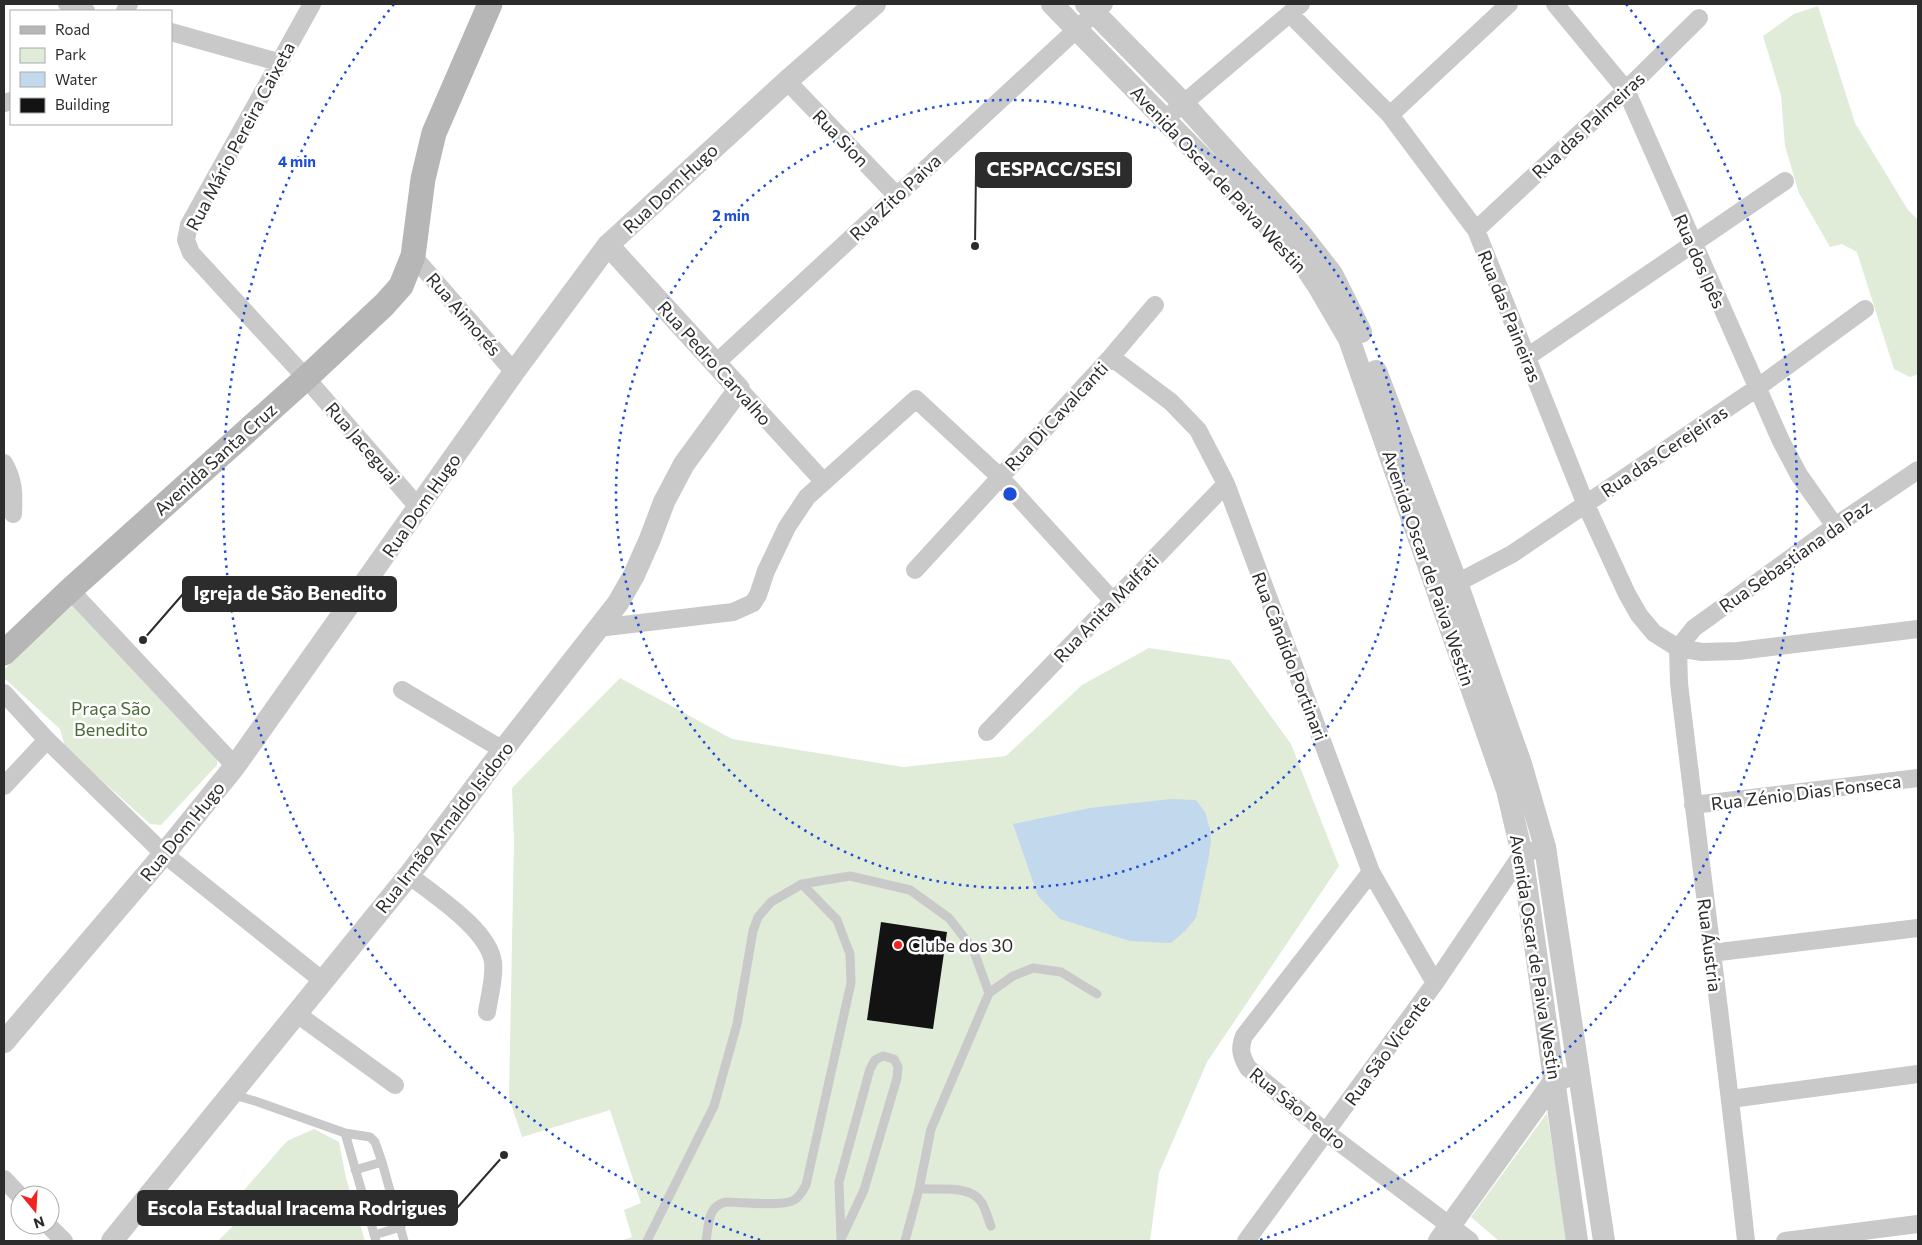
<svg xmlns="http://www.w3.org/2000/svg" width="1922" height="1245" viewBox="0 0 1922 1245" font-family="Commissioner,sans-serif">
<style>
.green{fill:#e0ebd8}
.water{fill:#c2d8ed}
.building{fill:#131313}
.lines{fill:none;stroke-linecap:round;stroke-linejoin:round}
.service{stroke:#c9c9c9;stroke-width:9}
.minor{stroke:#c9c9c9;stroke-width:18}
.tertiary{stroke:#c9c9c9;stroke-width:22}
.secondary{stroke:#b6b6b6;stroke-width:25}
.ring{fill:none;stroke:#1d4ed8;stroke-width:2.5;stroke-dasharray:2.5 5}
.poi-dot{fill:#f02420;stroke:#fff;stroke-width:2}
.labels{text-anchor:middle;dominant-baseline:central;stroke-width:5;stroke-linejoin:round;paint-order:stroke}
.street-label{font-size:18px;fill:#2c2c2c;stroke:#fff}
.park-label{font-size:18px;fill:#4a6a37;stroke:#fff}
.poi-label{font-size:18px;fill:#2c2c2c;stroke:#fff;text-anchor:start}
.centre{fill:#1d4ed8;stroke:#fff;stroke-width:2.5}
.ring-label{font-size:15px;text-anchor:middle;font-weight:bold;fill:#1d4ed8;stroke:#fff;stroke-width:5;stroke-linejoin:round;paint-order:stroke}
.leader{fill:none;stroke:#2c2c2c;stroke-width:2}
.callout-dot{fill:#2c2c2c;stroke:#fff;stroke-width:2}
.callout{fill:#2c2c2c;stroke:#2c2c2c;stroke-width:2}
.callout-label{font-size:19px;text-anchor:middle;font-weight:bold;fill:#fff}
</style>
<rect width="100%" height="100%" fill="#fff"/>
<path class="green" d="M1818 6 1855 123 1908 210 1918 220V374L1910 377 1894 369 1857 252 1842 244 1830 247 1799 193 1785 146 1781 95 1763 36 1794 14Z
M75 603 217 753V765L161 825 150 824 65 747 60 729 4 678V670Z
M1149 648 1230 660 1291 744 1339 866 1207 1062 1159 1173 1150 1241H621L632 1237 624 1210 641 1203 610 1110 522 1137 509 1098 514 841 512 788 620 678 732 739 903 767 1006 756 1082 685Z
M1547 1113 1567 1241H1499L1471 1217Z
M314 1129 339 1142 346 1178 365 1241H218L234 1225 223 1214 287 1141Z"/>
<path class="water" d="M1171 799 1196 800 1205 812 1210 829 1211 840 1209 856 1196 918 1185 931 1171 943 1130 941 1060 919 1038 896 1013 824 1090 808Z"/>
<path class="building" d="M881 922 947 932 933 1029 867 1020Z"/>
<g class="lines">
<path class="service" d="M989 993 1013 976 1033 968 1061 972 1097 994
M883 1056 894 1059 898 1067 897 1078 864 1190 841 1239 839 1182 870 1069 875 1060Z
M231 1094 258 1102 345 1133 370 1137 375 1142 382 1162 404 1241
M345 1133 376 1241
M355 1170 382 1162
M919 1189C937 1190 971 1184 982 1203 986 1210 988 1219 991 1226
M374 1235 401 1227
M647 1241 714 1106 737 1024 753 931 758 917 771 902 802 884 850 876 910 890 949 918 973 949 989 993 931 1129 919 1189 905 1241
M706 1241C709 1225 707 1206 726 1202 741 1202 783 1207 794 1200 800 1197 803 1190 806 1185L851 983 850 954 837 920 802 884"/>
<path class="minor" d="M67 4 86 11
M312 4 189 225 186 240 191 253 306 378 419 508
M1555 4 1626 90 1781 441 1799 475 1835 526
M125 11 129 4
M1290 14 1390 115 1476 230 1586 505 1627 594 1639 615 1654 633 1678 648 1702 652 1738 651 1918 629
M171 32 278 62
M787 81 896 195
M4 103 11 101
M1390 115 1509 4
M1165 119 1301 4
M1476 230 1626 90 1699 18
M413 256 514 372
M1111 357 1171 402 1198 430 1226 484 1371 872 1435 983
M1527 357 1785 181
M715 364 1104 4
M739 389 823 481
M4 463C14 480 14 494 13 514
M915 570 1111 357 1155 305
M1447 586 1457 583 1512 554 1757 388 1865 309
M70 590 235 766
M598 628 733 612 753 603 758 595 766 571 787 527 807 497 916 399 1000 477 1113 601
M1678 648 1679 683C1701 869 1726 1055 1746 1241
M1678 648 1694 628 1719 610 1835 526 1918 470
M402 690 503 750
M4 693 47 740 164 854 323 981
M987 732 1226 484
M4 786 47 740
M1693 805 1918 778
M1371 872 1244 1036C1239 1049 1241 1056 1248 1068L1327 1133 1470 1241
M409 875C435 896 488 929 493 962 495 978 489 997 487 1012
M1711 953 1918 928
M297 1014 395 1085
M1731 1099 1918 1074
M4 1179 20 1196
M48 1225 64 1241
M1246 1241 1435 983 1522 854 1545 847
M1785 1241 1918 1224"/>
<path class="tertiary" d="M1052 4 1298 256 1318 286 1349 339 1507 790 1522 854 1577 1241
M1086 4 1184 104 1300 233 1332 274 1361 332
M1376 371 1457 583 1521 764 1545 847 1604 1241
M4 1042 164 854 235 766 514 372 608 245 787 81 875 4
M112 1241 409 875 503 750 618 603 634 575 650 539 664 502 684 464 739 389 608 245
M1439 1241 1555 1080 1563 1078"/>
<path class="secondary" d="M4 653 70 590 306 378 384 305 401 286 413 256 423 179 434 133 490 4"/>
</g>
<g class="ring">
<circle cx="1010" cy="494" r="394"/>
<path d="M760 1240A787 787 0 0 1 394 4M1626 4A787 787 0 0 1 1260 1240"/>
</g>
<circle class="poi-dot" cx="898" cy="945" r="5"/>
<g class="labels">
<g class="street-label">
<text transform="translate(1588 125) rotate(-43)">Rua das Palmeiras</text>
<text transform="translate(240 136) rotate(-62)">Rua Mário Pereira Caixeta</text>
<text transform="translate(841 138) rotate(46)">Rua Sion</text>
<text transform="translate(1219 179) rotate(47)">Avenida Oscar de Paiva Westin</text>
<text transform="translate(670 188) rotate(-43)">Rua Dom Hugo</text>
<text transform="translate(895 197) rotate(-43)">Rua Zito Paiva</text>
<text transform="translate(1700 261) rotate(66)">Rua dos Ipês</text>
<text transform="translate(464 314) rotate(49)">Rua Aimorés</text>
<text transform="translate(1510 316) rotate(68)">Rua das Paineiras</text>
<text transform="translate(715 363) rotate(48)">Rua Pedro Carvalho</text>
<text transform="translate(1056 416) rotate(-47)">Rua Di Cavalcanti</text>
<text transform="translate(363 443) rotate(49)">Rua Jaceguai</text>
<text transform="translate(1664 451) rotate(-34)">Rua das Cerejeiras</text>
<text transform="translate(215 459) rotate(-42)">Avenida Santa Cruz</text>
<text transform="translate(421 505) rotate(-55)">Rua Dom Hugo</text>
<text transform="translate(1795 556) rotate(-35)">Rua Sebastiana da Paz</text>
<text transform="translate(1429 568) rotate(71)">Avenida Oscar de Paiva Westin</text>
<text transform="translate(1106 608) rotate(-46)">Rua Anita Malfati</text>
<text transform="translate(1290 656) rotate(69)">Rua Cândido Portinari</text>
<text transform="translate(1806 792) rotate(-7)">Rua Zénio Dias Fonseca</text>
<text transform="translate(444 827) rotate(-52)">Rua Irmão Arnaldo Isidoro</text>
<text transform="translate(182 831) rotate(-51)">Rua Dom Hugo</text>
<text transform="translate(1710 945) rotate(83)">Rua Áustria</text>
<text transform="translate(1536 957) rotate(81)">Avenida Oscar de Paiva Westin</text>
<text transform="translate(1387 1050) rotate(-54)">Rua São Vicente</text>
<text transform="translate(1298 1108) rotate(39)">Rua São Pedro</text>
</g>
<g class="park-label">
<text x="111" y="708">Praça São<tspan x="111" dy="21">Benedito</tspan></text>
</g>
<g class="poi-label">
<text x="908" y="945">Clube dos 30</text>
</g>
</g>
<circle cx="1010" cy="494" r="8" class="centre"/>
<g class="ring-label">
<text x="297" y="167">4 min</text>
<text x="731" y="221">2 min</text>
</g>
<path class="leader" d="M975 246L976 170M143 640L183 594M504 1155L457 1208"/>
<g class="callout-dot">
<circle cx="975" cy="246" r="5"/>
<circle cx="143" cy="640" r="5"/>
<circle cx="504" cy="1155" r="5"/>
</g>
<g class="callout">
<rect x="976" y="153" width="155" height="34" rx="5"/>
<rect x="183" y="577" width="213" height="34" rx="5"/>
<rect x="138" y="1191" width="319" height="34" rx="5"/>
</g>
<g class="callout-label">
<text x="1054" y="176">CESPACC/SESI</text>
<text x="290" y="600">Igreja de São Benedito</text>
<text x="297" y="1215">Escola Estadual Iracema Rodrigues</text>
</g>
<rect width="1922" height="1245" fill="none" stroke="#2c2c2c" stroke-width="10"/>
<rect x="10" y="10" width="162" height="115" fill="#ffffff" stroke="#ababab"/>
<rect x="20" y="26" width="25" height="8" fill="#b6b6b6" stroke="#ababab"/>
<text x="55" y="35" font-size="15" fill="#2c2c2c">Road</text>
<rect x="20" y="48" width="25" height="15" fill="#e0ebd8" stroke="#ababab"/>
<text x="55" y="60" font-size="15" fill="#2c2c2c">Park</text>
<rect x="20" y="72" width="25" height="15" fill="#c2d8ed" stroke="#ababab"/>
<text x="55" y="85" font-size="15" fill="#2c2c2c">Water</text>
<rect x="20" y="98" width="25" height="15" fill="#131313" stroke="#ababab"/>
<text x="55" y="110" font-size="15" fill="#2c2c2c">Building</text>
<g transform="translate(35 1210) rotate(162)"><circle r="24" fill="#ffffff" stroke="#ababab"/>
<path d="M0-4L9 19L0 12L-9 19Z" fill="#f02420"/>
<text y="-8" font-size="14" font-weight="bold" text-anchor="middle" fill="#2c2c2c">N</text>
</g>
</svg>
